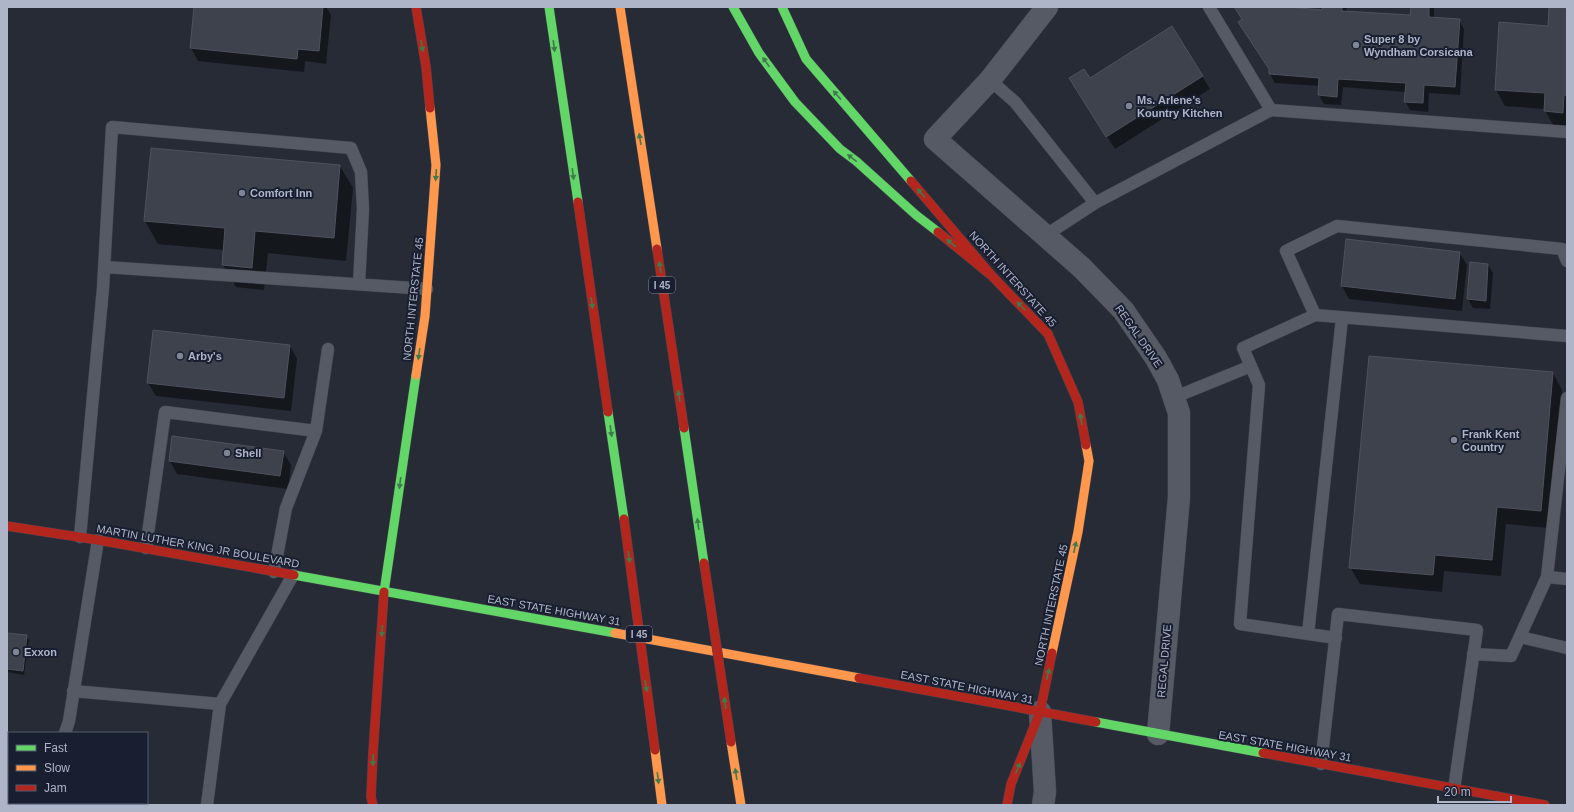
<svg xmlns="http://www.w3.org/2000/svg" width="1574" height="812" viewBox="0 0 1574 812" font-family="Arial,sans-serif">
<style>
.shadow{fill:#0007}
.building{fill:#3e424c;stroke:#4e525e}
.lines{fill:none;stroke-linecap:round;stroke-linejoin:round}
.lane-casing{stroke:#42464f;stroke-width:13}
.street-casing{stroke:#42464f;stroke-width:23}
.fast-casing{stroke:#42464f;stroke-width:10}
.slow-casing{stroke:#42464f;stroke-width:10}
.jam-casing{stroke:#42464f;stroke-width:10}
.lane{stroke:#565a64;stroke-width:12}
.street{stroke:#565a64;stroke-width:22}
.fast{stroke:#63d668;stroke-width:9}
.slow{stroke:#ff974d;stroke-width:9}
.jam{stroke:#b3261e;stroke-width:9}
.jam-bridge-casing{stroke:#434751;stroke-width:10;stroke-linecap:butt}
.jam-bridge{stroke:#b3261e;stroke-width:9}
.oneway{fill:#3e7a4c}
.poi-dot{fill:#7f8595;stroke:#191f30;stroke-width:1.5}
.labels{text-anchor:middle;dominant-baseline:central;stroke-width:4;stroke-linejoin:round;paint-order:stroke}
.shield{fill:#191f30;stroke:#82889a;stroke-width:1}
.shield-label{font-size:10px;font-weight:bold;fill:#afb5c8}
.poi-label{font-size:11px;font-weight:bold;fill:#afb5c8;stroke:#191f30;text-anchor:start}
.street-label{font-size:11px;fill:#afb5c8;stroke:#191f30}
</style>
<rect width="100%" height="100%" fill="#262b36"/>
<path class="shadow" d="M195 7H326L331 15 326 64 305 61 304 72 198 61 191 48Z
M1234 7H1286L1323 11 1324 7H1347L1346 12 1411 17 1412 7H1434V18L1459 20 1464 29 1460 95 1429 93 1428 112 1410 110 1405 101 1406 92 1343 87 1341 105 1324 104 1319 95 1320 86 1275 83 1270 74V70L1243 20Z
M1567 9V129L1555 128 1545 111V109L1505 106 1496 90 1549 27Z
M1202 76 1210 89 1115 149 1078 91 1090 79Z
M340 166 353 188 346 261 268 253 264 290 236 287 223 265 224 250 158 244 145 221Z
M1460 253 1467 265 1462 311 1349 299 1342 286Z
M1471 264 1488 265 1493 273 1490 309 1473 308 1468 299Z
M290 346 297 359 291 411 156 396 148 383Z
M1553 373 1562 390 1550 528 1506 524 1501 576 1444 571 1442 592 1360 584 1350 567Z
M283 452 291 465 288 489 177 474 170 461Z
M7 634 26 636 29 640 24 675 7 672Z"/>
<path class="building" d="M194 7H323L319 51 298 49 297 59 190 48Z
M1234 7H1287L1322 10 1323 7H1342V11L1410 15 1411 7H1429V17L1460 19 1455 87 1424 85 1423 103 1404 102 1406 83 1338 79 1337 97 1318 95 1319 78 1269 74V69L1238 22 1242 19Z
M1549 7 1567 8V95H1564L1563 113 1544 111 1545 93 1495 90 1499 22 1548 26Z
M1172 26 1203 76 1106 137 1069 78 1084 69 1090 78Z
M151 148 340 165 334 238 255 231 252 268 222 265 225 228 144 221Z
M1346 239 1460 252 1455 299 1341 286Z
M1470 262 1488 264 1486 301 1467 299Z
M153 330 290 345 284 398 147 383Z
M1369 356 1553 372 1541 511 1497 507 1492 560 1435 555 1433 575 1349 568Z
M172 436 284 451 280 476 169 461Z
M7 633 27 635 23 671 7 669Z"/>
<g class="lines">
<g class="lane-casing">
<path id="lane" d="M990 80 1015 102 1095 203
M1271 110 1567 132
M1046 235 1095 203 1271 110 1209 7
M105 267 427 289
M1315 315 1286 251 1337 226 1562 249 1567 261
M1175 397 1251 366
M80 537 103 288 112 127 351 148 361 172 363 209 359 284
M146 548 165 412 316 431 328 349
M274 572 286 508 316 431
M1547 577 1567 579
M1308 634 1342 318
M1520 637 1567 648
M1336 638 1240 624 1259 385 1243 348 1315 315 1567 336
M1473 654 1511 656 1547 577 1567 398
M73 691 220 704
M65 733 69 721 98 540
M1321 764 1338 614 1477 630 1454 789
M45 805V803
M207 805 220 704 293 575"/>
</g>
<g class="street-casing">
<path id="street" d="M1047 7 990 80 935 139 1081 267 1123 310 1156 358 1168 380 1179 413V497L1158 734
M1040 712 1045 792 1043 805"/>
</g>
<g class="fast-casing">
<path id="fast" d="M549 7 578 202
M733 7 759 53 795 102 840 149 856 161 916 215 938 232
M782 7 806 59 911 181
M608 412 624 519
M684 428 704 563
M294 575 615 633
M384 592 416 375
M1096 722 1263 753"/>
</g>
<g class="slow-casing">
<path id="slow" d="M620 7 657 249
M416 375 425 316 436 165 430 108
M615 633 859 678
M1052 653 1078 532 1089 461 1086 445
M731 742 741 805
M655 750 662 805"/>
</g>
<g class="jam-casing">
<path id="jam" d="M416 7 426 67 430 108
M911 181 992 276 1048 334 1078 402 1086 445
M578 202 608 412
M938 232 992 276
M657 249 684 428
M7 526 98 540 294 575
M859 678 1096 722
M1040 712 1052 653
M1263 753 1545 805
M373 805 371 797 373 753 384 592
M1007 805 1011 784 1040 712"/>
</g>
<use href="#lane" class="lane"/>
<use href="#street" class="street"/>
<use href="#fast" class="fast"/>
<use href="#slow" class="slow"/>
<use href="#jam" class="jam"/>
<g class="jam-bridge-casing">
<path id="jam-bridge" d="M624 519 655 750
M704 563 731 742"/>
</g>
<use href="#jam-bridge" class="jam-bridge"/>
</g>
<defs><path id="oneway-solid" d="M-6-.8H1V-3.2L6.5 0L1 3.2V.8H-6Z"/></defs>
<g class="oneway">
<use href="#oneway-solid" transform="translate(422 46) rotate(81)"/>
<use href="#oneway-solid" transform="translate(554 46) rotate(82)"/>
<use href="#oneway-solid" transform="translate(766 62) rotate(-126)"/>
<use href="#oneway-solid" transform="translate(837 95) rotate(-131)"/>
<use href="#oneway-solid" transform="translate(640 139) rotate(-99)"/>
<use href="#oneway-solid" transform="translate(852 158) rotate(-142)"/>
<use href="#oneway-solid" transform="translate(573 174) rotate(82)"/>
<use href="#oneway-solid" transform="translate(436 175) rotate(94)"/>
<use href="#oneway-solid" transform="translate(921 193) rotate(-131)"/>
<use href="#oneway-solid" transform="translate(951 243) rotate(-141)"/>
<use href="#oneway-solid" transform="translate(660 267) rotate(-99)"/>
<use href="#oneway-solid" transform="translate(592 303) rotate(82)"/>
<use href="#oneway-solid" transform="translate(1021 306) rotate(-134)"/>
<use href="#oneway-solid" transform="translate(419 354) rotate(98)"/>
<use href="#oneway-solid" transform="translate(679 396) rotate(-99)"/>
<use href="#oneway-solid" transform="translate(1081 419) rotate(-100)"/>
<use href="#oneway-solid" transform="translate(611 431) rotate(82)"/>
<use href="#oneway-solid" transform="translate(400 483) rotate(98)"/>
<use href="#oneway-solid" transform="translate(698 524) rotate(-98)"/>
<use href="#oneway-solid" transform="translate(1075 547) rotate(-78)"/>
<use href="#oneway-solid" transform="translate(629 557) rotate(82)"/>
<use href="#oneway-solid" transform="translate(382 631) rotate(94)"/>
<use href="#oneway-solid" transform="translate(1048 674) rotate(-78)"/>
<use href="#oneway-solid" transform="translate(646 686) rotate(82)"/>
<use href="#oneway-solid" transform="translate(725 703) rotate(-99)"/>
<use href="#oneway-solid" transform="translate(373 760) rotate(92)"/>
<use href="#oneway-solid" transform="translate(1018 768) rotate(-68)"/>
<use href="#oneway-solid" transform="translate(736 774) rotate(-99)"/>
<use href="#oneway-solid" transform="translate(658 778) rotate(83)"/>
</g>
<g class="poi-dot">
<circle cx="1356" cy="45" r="4"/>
<circle cx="1129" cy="106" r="4"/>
<circle cx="242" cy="193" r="4"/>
<circle cx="180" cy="356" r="4"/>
<circle cx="1454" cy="440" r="4"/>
<circle cx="227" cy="453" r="4"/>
<circle cx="16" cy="652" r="4"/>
</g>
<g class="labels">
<g class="shield">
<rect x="649" y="277" width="26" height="16" rx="3"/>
<rect x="626" y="626" width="26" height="16" rx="3"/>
</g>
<g class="shield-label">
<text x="662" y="285">I 45</text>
<text x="639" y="634">I 45</text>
</g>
<g class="poi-label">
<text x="1364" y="39">Super 8 by<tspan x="1364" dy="13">Wyndham Corsicana</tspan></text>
<text x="1137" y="100">Ms. Arlene’s<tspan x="1137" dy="13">Kountry Kitchen</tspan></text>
<text x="250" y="193">Comfort Inn</text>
<text x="188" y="356">Arby's</text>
<text x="1462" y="434">Frank Kent<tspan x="1462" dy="13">Country</tspan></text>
<text x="235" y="453">Shell</text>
<text x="24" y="652">Exxon</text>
</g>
<g class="street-label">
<text transform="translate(1013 279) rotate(48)">NORTH INTERSTATE 45</text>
<text transform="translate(413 299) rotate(-84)">NORTH INTERSTATE 45</text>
<text transform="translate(1139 336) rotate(55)">REGAL DRIVE</text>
<text transform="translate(198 546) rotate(10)">MARTIN LUTHER KING JR BOULEVARD</text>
<text transform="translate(1051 605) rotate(-78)">NORTH INTERSTATE 45</text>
<text transform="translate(554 610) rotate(10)">EAST STATE HIGHWAY 31</text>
<text transform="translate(1164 661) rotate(-85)">REGAL DRIVE</text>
<text transform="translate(967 687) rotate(11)">EAST STATE HIGHWAY 31</text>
<text transform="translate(1285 746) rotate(10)">EAST STATE HIGHWAY 31</text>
</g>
</g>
<rect width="1574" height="812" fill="none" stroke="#afb5c8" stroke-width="16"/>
<rect x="8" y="732" width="140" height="72" fill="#191f30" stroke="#555b6d"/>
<rect x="16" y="745" width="20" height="6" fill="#63d668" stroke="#555b6d"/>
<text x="44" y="752" font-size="12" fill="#afb5c8">Fast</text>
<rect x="16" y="765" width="20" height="6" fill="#ff974d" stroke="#555b6d"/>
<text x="44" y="772" font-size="12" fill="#afb5c8">Slow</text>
<rect x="16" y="785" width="20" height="6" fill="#b3261e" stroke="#555b6d"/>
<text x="44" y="792" font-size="12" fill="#afb5c8">Jam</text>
<path d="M1438 796v6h73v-6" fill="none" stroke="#afb5c8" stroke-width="2"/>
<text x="1444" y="796" font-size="12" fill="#afb5c8" stroke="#191f30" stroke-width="3" paint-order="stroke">20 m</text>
</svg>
